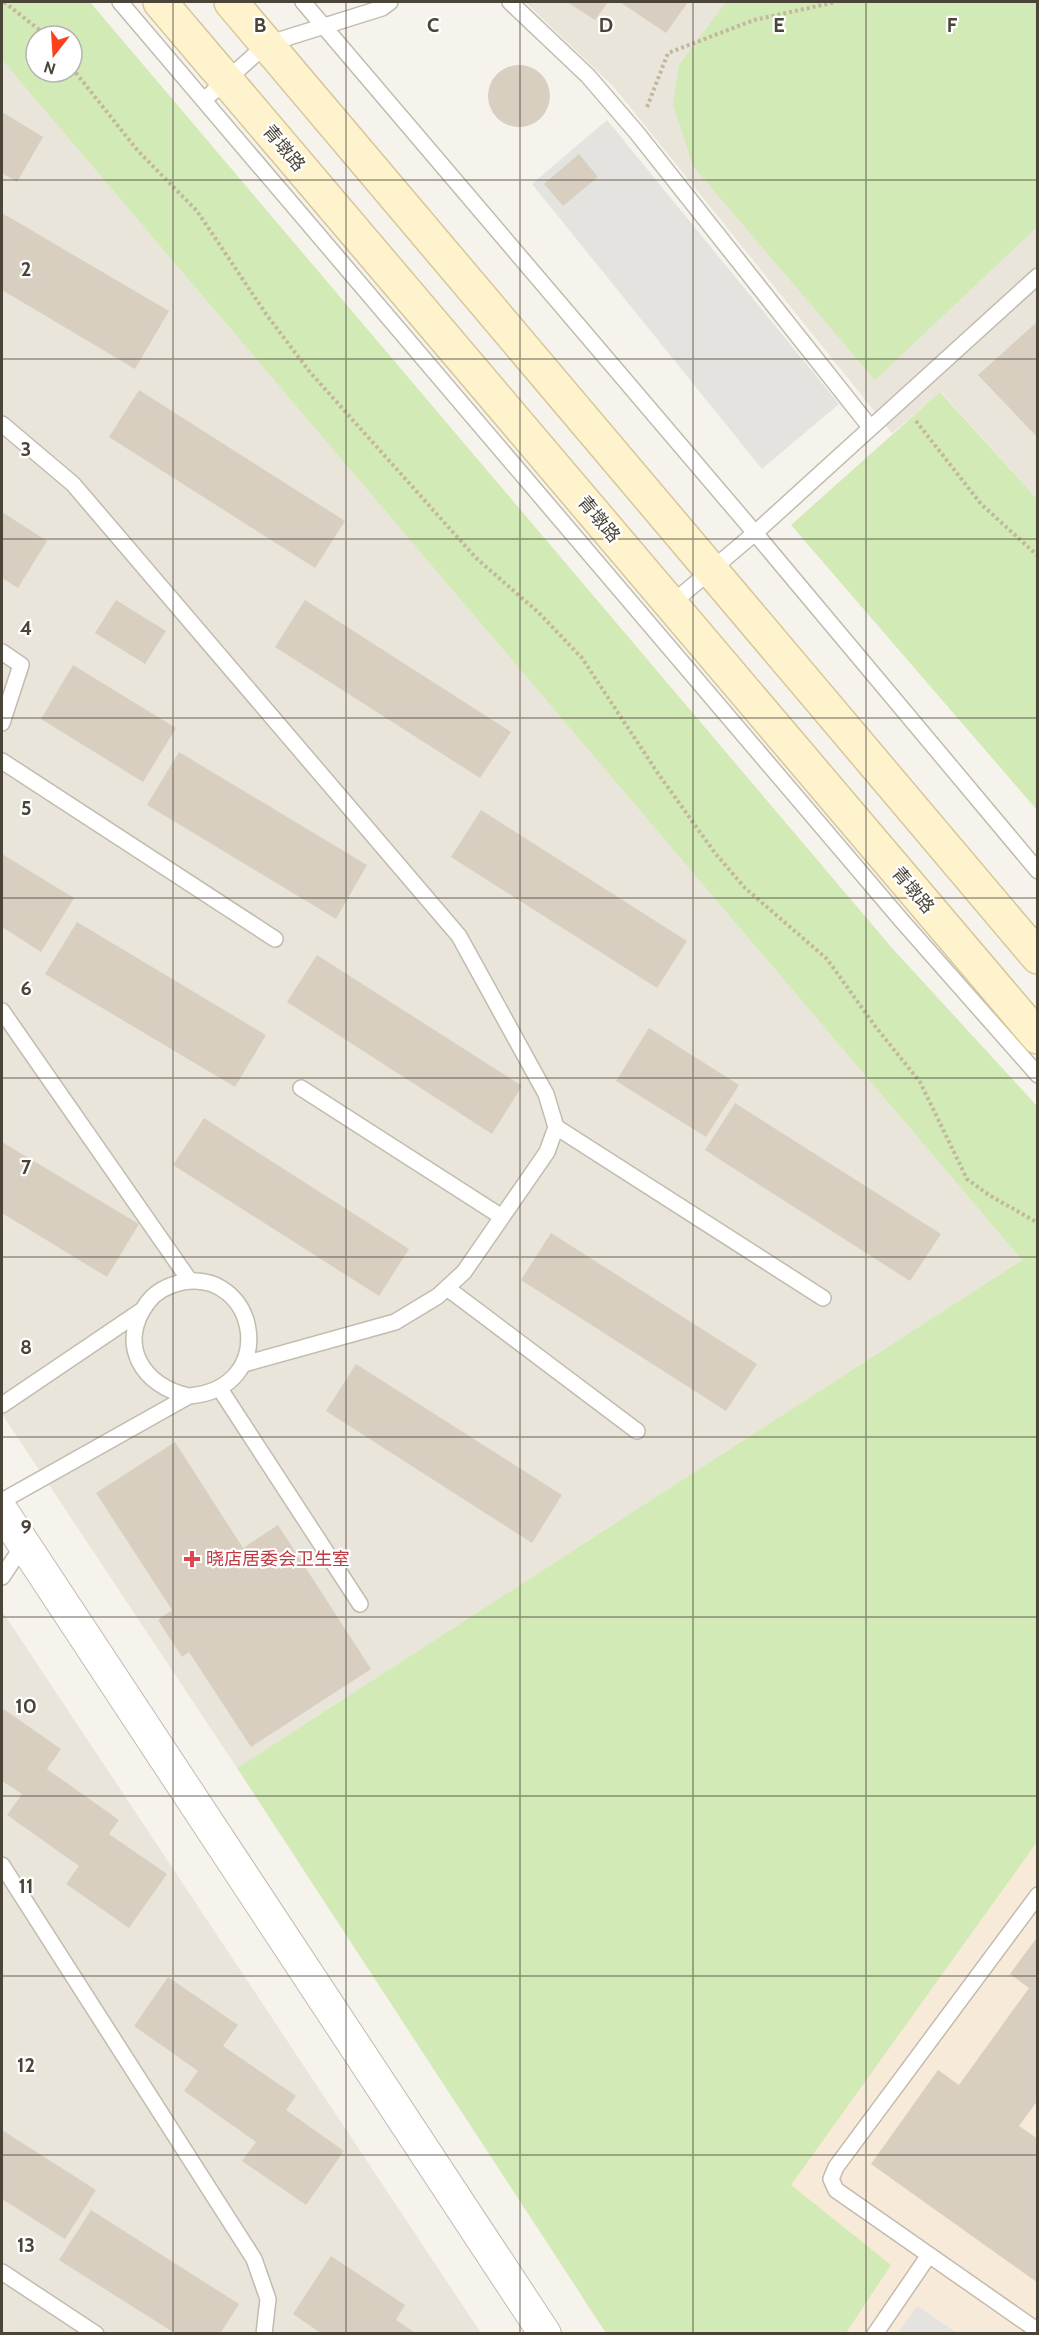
<svg xmlns="http://www.w3.org/2000/svg" width="1039" height="2335" viewBox="0 0 1039 2335" font-family="Cabin,'Noto Sans SC',sans-serif">
<style>
.residential{fill:#eae5da}
.commercial{fill:#f7ead8}
.green{fill:#d2eab5;fill-rule:evenodd}
.parking{fill:#e5e3e0}
.building{fill:#d8cfc1}
.lines{fill:none;stroke-linecap:round;stroke-linejoin:round}
.service-casing{stroke:#c2bbae;stroke-width:18}
.minor-casing{stroke:#c2bbae;stroke-width:34}
.secondary-casing{stroke:#d6c79b;stroke-width:36}
.path{stroke:#c4b79f;stroke-width:4;stroke-dasharray:3 3;stroke-linecap:butt}
.service{stroke:#fff;stroke-width:15}
.minor{stroke:#fff;stroke-width:32}
.secondary{stroke:#fff3cd;stroke-width:33}
.grid{fill:none;stroke:#4b4439;stroke-width:1.5;stroke-opacity:0.55}
.health-dot{fill:#e0444e;stroke:#fff;stroke-width:2}
.labels{text-anchor:middle;dominant-baseline:central;stroke-width:4.5;stroke-linejoin:round;paint-order:stroke}
.street-label{font-size:18px;fill:#4b4439;stroke:#fff}
.health-label{font-size:18px;fill:#be3a42;stroke:#fff;text-anchor:start}
.grid-label{font-size:20px;text-anchor:middle;font-weight:bold;fill:#4b4439;stroke:#fff;stroke-width:4.5;stroke-linejoin:round;paint-order:stroke}
</style>
<rect width="100%" height="100%" fill="#f6f3ec"/>
<path class="residential" d="M525 2H1037V499L941 392 892 433 614 87Z
M2 60 1022 1260 237 1768 2 1414Z
M2 1611 481 2333H2Z"/>
<path class="commercial" d="M1037 1710V2333H606L582 2298Z"/>
<path class="green" d="M2 2H90L892 948 1037 1106V1842L791 2185 891 2265 846 2333H606L237 1768 1022 1260 2 60ZM36 36H72V72H36Z
M726 2H1037V227L875 380 693 166 673 104 679 65Z
M940 392 1037 499V810L791 525Z"/>
<path class="parking" d="M607 120 839 404 762 469 532 184Z
M917 2306 957 2333H898Z"/>
<path class="building" d="M567 2H608L595 20Z
M620 2H688L666 33Z
M488 96a31 31 0 1 1 62 0a31 31 0 1 1-62 0Z
M2 112 43 137 17 182 2 173Z
M579 154 598 177 563 206 544 184Z
M2 213 169 311 135 369 2 290Z
M1038 321V438L978 375Z
M139 390 345 521 315 568 109 437Z
M2 512 47 541 18 588 2 578Z
M116 600 166 631 145 664 95 633Z
M305 600 511 732 480 778 275 647Z
M73 665 176 728 143 782 41 719Z
M179 752 367 865 336 919 147 805Z
M481 810 687 941 657 988 451 857Z
M2 854 74 898 41 952 2 927Z
M77 922 266 1035 235 1087 45 974Z
M317 955 522 1086 492 1134 287 1002Z
M649 1028 739 1085 706 1137 616 1081Z
M735 1103 941 1234 910 1281 705 1150Z
M204 1118 409 1249 379 1296 173 1165Z
M2 1142 139 1224 107 1277 2 1213Z
M551 1233 757 1364 726 1411 521 1280Z
M356 1364 562 1495 532 1543 326 1411Z
M175 1442 243 1548 278 1525 371 1669 251 1747 189 1652 182 1657 158 1620 172 1610 96 1493Z
M2 1708 61 1749 47 1769 119 1820 109 1834 167 1874 129 1928 66 1884 79 1866 7 1815 22 1794 2 1781Z
M1038 1936V2100L1019 2126 1038 2139V2283L871 2164 938 2070 959 2085 1029 1988 1010 1974Z
M168 1977 238 2025 223 2046 296 2096 286 2110 344 2151 306 2205 242 2161 256 2142 184 2091 198 2071 134 2026Z
M2 2130 96 2190 65 2239 2 2199Z
M91 2210 239 2304 220 2334H176L59 2260Z
M331 2256 405 2305 396 2320 417 2334H322L293 2314Z"/>
<g class="lines">
<g class="service-casing">
<path id="service" d="M120 2 902 921 1038 1075
M303 2 755 533 1038 871
M510 2 588 76 637 133 870 427
M204 100 267 44 382 8 390 2
M2 424 73 484 459 936 546 1094 556 1127 547 1152 464 1272 438 1296 395 1322 244 1364
M671 604 755 533 1038 276
M2 652 21 665 2 723
M2 761 275 939
M2 1011 190 1281
M301 1088 502 1217
M556 1127 823 1298
M447 1288 637 1431
M220 1389 360 1604
M2 1405 141 1311
M2 1501 189 1396C281 1388 257 1269 183 1282 169 1285 157 1290 148 1302 116 1344 143 1387 189 1396
M2 1577 24 1544
M2 1865 254 2259 268 2299 264 2334
M1038 1895 836 2167 831 2179 836 2190 1038 2331
M2 2272 96 2334
M875 2334 929 2255"/>
</g>
<g class="minor-casing">
<path id="minor" d="M2 1511 545 2334"/>
</g>
<g class="secondary-casing">
<path id="secondary" d="M160 2 1038 1037
M231 2 1038 957"/>
</g>
<path class="path" d="M4 2 47 36
M72 68 138 151 197 211 266 314 309 371 476 558 538 612 582 658 657 772 715 853 745 888 827 959 875 1026 920 1082 967 1179 989 1195 1038 1223
M647 107 668 53 754 20 836 2
M916 421 981 504 1038 556"/>
<use href="#service" class="service"/>
<use href="#minor" class="minor"/>
<use href="#secondary" class="secondary"/>
</g>
<path class="grid" d="M173 2V2334M346 2V2334M520 2V2334M693 2V2334M866 2V2334M2 180H1038M2 359H1038M2 539H1038M2 718H1038M2 898H1038M2 1078H1038M2 1257H1038M2 1437H1038M2 1617H1038M2 1796H1038M2 1976H1038M2 2155H1038"/>
<path class="health-dot" d="M189 1550h6v6h6v6h-6v6h-6v-6h-6v-6h6z"/>
<g class="labels">
<g class="street-label">
<text transform="translate(284 148) rotate(50)">青墩路</text>
<text transform="translate(599 519) rotate(50)">青墩路</text>
<text transform="translate(913 890) rotate(50)">青墩路</text>
</g>
<g class="health-label">
<text x="206" y="1559">晓店居委会卫生室</text>
</g>
</g>
<g class="grid-label">
<text x="260" y="32">B</text>
<text x="433" y="32">C</text>
<text x="606" y="32">D</text>
<text x="779" y="32">E</text>
<text x="952" y="32">F</text>
<text x="26" y="276">2</text>
<text x="26" y="456">3</text>
<text x="26" y="635">4</text>
<text x="26" y="815">5</text>
<text x="26" y="995">6</text>
<text x="26" y="1174">7</text>
<text x="26" y="1354">8</text>
<text x="26" y="1534">9</text>
<text x="26" y="1713">10</text>
<text x="26" y="1893">11</text>
<text x="26" y="2072">12</text>
<text x="26" y="2252">13</text>
</g>
<rect width="1039" height="2335" fill="none" stroke="#4b4439" stroke-width="6"/>
<g transform="translate(54 54) rotate(197)"><circle r="28" fill="#ffffff" stroke="#b7b4b0" stroke-width="1.5"/>
<path d="M0-4.5L10 22L0 15L-10 22Z" fill="#fc3f1d"/>
<text y="-9" font-size="16" font-weight="bold" text-anchor="middle" fill="#4b4439">N</text>
</g>
</svg>
